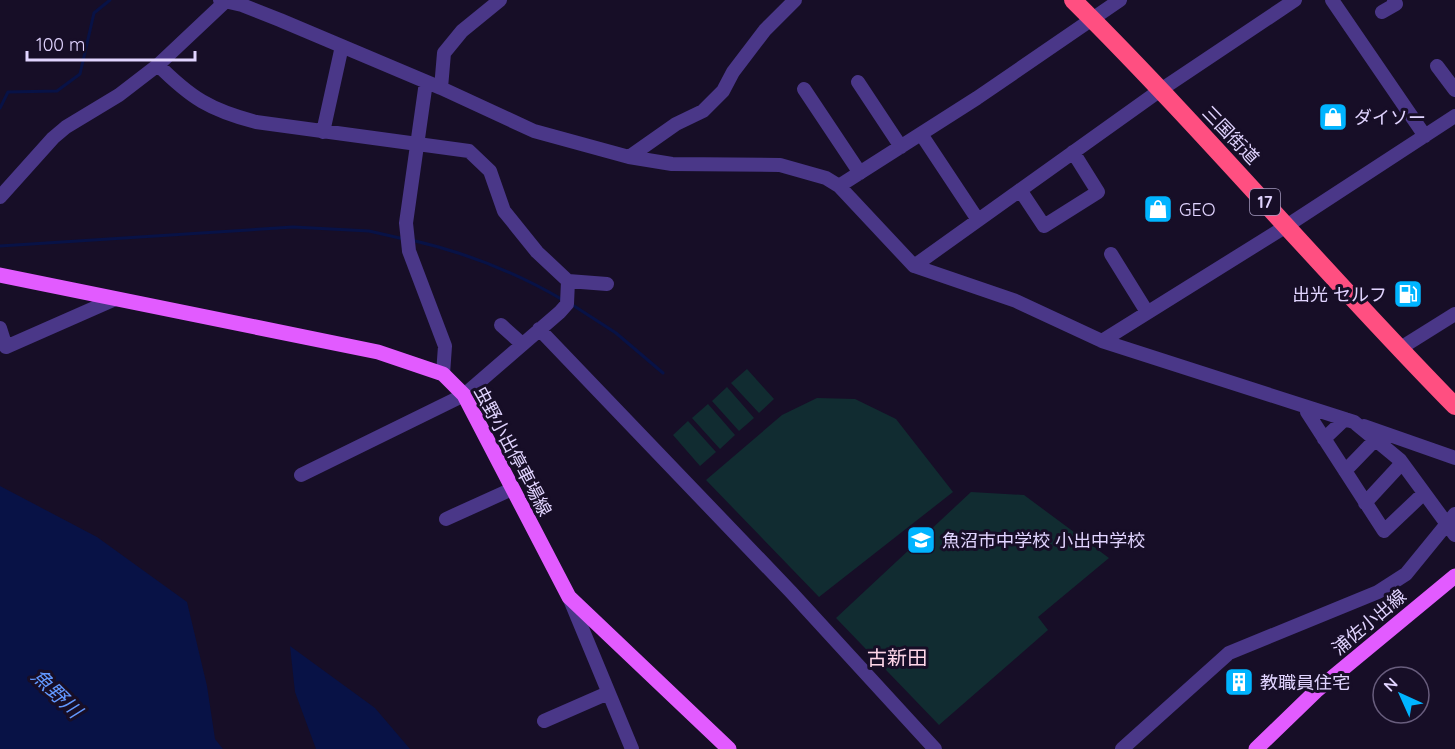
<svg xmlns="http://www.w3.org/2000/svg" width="1455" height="749" viewBox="0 0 1455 749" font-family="Quicksand,'Noto Sans JP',sans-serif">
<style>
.green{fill:#112c31}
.water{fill:#081246}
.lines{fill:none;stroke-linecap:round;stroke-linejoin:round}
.stream{stroke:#081246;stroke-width:3}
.minor{stroke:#4a3788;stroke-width:14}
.major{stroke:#e25bff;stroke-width:15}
.highway{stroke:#ff4f81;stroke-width:18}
.labels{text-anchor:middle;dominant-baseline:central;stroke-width:6;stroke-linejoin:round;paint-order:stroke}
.shield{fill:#170e27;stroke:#a499be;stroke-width:1.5}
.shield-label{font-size:16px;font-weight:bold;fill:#e1d4ff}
.poi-label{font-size:18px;fill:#e1d4ff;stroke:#170e27;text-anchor:start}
.street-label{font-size:18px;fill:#e1d4ff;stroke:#170e27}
.neighbourhood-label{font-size:20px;fill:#ffd6e8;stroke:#170e27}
.water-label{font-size:20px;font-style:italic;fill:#6298ff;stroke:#170e27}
</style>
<rect width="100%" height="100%" fill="#170e27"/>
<path class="green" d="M747 369 774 399 759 413 731 383Z
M727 387 754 418 739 431 712 401Z
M817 398 855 399 896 419 953 492 819 597 706 480 782 415Z
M708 404 735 435 720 449 692 418Z
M688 421 716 452 700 466 673 435Z
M971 492 1024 495 1109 558 1038 617 1048 630 939 725 836 618Z"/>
<path class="water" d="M0 486 97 537 187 602 207 686 215 739 223 749H0Z
M290 646 375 708 410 749H316L295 692Z"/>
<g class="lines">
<path class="stream" d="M0 108 8 92 57 91 80 74 94 13 110 0
M411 240C464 252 515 272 563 300
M0 246 293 227 369 231 404 239
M571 304 616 333 663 373"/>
<path class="minor" d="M220 0 242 5 280 20 441 88 534 131 629 157 672 164 780 165 826 178 839 186 914 266 1016 301 1102 341 1354 422 1400 460 1455 535
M1332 0 1425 136
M1382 12 1396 4 1394 0
M158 65C191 98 210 110 256 122L469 151 490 171 504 211 537 252 568 281 567 304 560 312 464 395 301 475
M1437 66 1455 90
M426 82 406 223 409 251 445 346 443 374
M858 82 901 147
M441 88 444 53 462 31 500 0
M804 89 860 173
M323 132 342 46
M921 134 978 220
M629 157 676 124 703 111 723 91 733 72 765 30 795 0
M839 186 977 98 1120 0
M1020 190 1044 226 1098 192 1073 152
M0 197 53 138 66 127 119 95 158 65 226 1
M1111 254 1147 312
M914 266 1159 91 1295 0
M568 281 607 284
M501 325 522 344
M0 328 6 347 115 299
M539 329 791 592 935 749
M1102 341 1288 225 1455 116
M1399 349 1455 314
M1307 412 1384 531 1424 493
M1364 426 1455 458
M1324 439 1345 419
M1345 471 1375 440
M1365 503 1402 463
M446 519 512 489
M569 597 632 749
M544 721 608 693
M1122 749 1229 653 1378 592 1406 574 1455 514"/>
<path class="major" d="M0 275 378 352 443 374 464 395 569 597 729 749
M1256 749 1316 691 1455 576"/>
<path class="highway" d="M1073 0C1205 131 1325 274 1455 406"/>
</g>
<defs>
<g id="shop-square" transform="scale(1.5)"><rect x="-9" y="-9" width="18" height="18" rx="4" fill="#00b4ff" stroke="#170e27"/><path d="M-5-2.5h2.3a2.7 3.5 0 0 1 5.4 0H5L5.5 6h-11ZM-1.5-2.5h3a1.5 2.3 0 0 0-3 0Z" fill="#fff"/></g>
<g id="fuel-square" transform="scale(1.5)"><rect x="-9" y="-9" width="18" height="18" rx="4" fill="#00b4ff" stroke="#170e27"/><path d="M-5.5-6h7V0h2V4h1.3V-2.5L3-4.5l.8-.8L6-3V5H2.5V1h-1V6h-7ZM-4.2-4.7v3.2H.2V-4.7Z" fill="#fff"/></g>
<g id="school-square" transform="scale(1.5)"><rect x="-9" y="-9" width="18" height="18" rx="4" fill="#00b4ff" stroke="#170e27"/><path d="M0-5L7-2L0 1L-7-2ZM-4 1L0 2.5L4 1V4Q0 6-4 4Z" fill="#fff"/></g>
<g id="building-square" transform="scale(1.5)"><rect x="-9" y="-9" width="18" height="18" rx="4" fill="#00b4ff" stroke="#170e27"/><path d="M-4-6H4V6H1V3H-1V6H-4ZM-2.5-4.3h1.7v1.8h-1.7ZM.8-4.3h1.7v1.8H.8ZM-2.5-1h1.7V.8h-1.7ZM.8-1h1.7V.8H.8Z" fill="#fff"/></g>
</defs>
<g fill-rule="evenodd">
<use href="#shop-square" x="1333" y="117"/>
<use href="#shop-square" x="1158" y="209"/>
<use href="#fuel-square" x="1408" y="294"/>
<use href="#school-square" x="921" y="540"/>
<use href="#building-square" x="1239" y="682"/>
</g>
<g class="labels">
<rect class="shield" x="1250" y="189" width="30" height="26" rx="4.5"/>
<g class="shield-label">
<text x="1265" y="202">17</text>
</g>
<g class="poi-label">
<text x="1354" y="117">ダイソー</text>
<text x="1179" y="209">GEO</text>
<text x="1387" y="294" text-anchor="end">出光 セルフ</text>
<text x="942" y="540">魚沼市中学校 小出中学校</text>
<text x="1260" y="682">教職員住宅</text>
</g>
<g class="street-label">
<text transform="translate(1231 135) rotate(46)">三国街道</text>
<text transform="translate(513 451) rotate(62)">虫野小出停車場線</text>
<text transform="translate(1369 622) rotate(-40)">浦佐小出線</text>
</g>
<g class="neighbourhood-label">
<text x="897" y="657">古新田</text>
</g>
<g class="water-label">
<text transform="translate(57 693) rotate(44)">魚野川</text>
</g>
</g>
<g transform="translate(1401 695) rotate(315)"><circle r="28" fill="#170e27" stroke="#685d7d" stroke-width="1.5"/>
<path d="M0-4.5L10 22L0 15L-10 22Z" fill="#00b4ff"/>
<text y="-9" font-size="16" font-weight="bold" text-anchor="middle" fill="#e1d4ff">N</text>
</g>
<path d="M27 51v9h168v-9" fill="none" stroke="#e1d4ff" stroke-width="3"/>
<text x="36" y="51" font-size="18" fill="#e1d4ff" stroke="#170e27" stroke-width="4.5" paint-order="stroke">100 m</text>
</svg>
